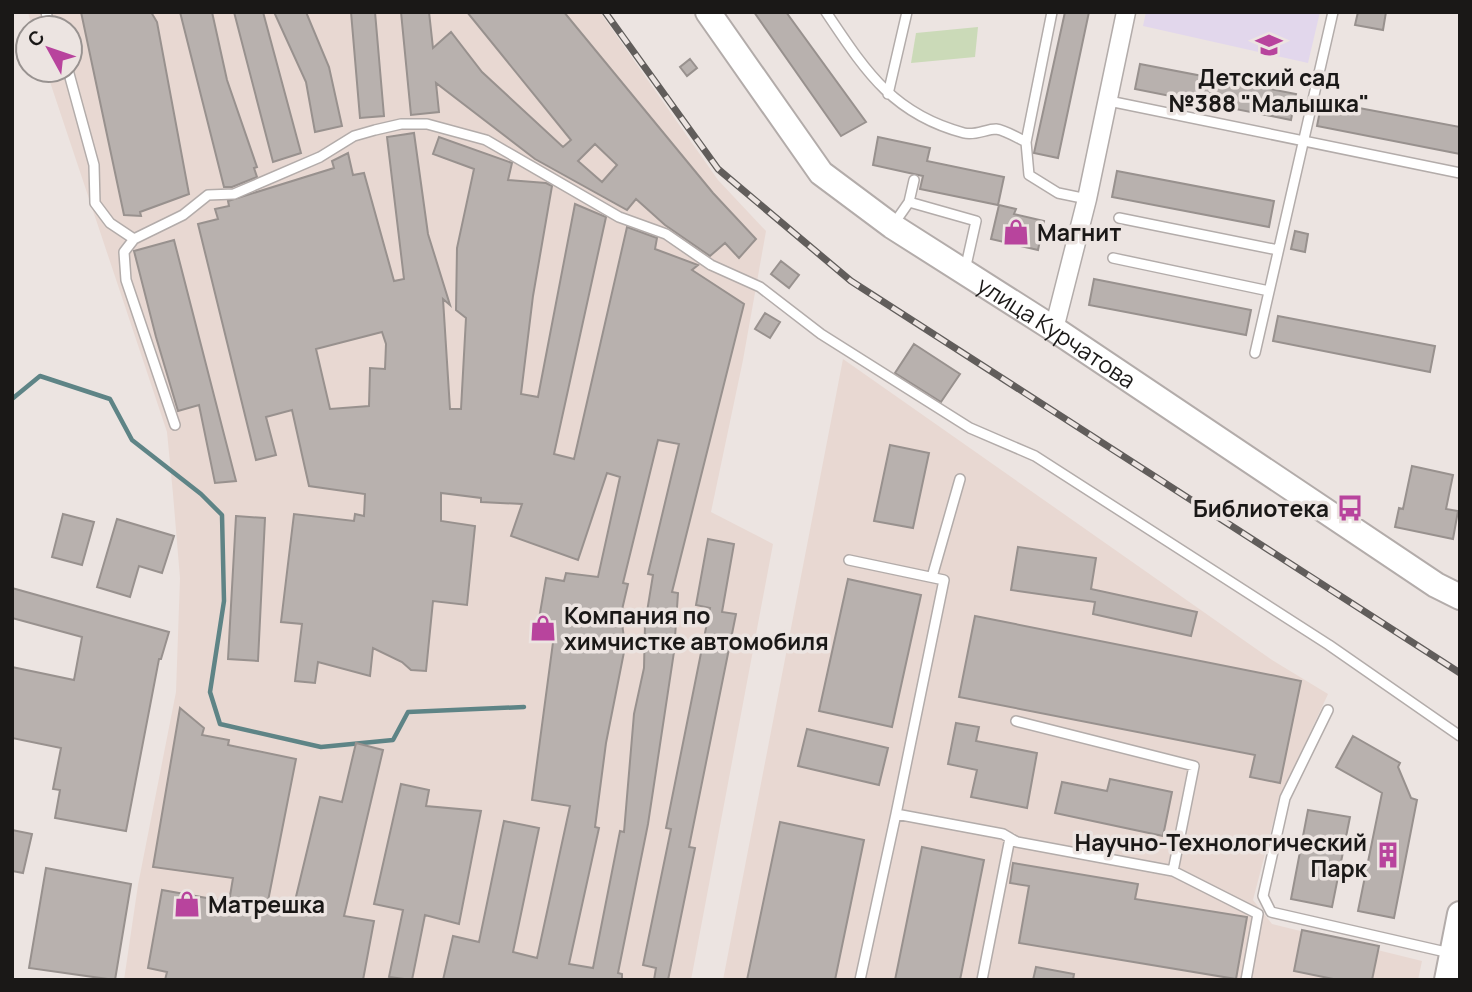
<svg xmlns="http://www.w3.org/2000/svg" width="1472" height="992" viewBox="0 0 1472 992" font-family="Manrope,sans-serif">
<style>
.built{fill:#e8d8d2}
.education{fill:#e2d7ec}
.green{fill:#cbdab8}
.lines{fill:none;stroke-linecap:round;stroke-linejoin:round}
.stream{stroke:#5e8486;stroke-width:4.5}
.building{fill:#b8b1ae;stroke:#98918e;stroke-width:2;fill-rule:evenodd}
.lane-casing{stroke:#b3acaa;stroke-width:12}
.street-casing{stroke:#b3acaa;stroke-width:21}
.secondary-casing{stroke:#b3acaa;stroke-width:28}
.lane{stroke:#fff;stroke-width:9}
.street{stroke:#fff;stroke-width:18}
.secondary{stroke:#fff;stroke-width:24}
.rail-casing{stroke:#615d5b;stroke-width:7}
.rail{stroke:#ece4e1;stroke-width:4.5;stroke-dasharray:13;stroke-linecap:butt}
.labels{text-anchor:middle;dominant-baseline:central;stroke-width:7;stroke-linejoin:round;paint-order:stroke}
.poi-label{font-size:23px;font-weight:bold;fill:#1a1817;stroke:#ece4e1;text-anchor:start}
.street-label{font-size:23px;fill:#1a1817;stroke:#ece4e1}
</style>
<rect width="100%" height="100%" fill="#ece4e1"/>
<path class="built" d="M28 12H600L718 180 766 231 743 360 711 512 773 544 691 980H124L138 885 176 692 180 578 173 494 167 432 46 70H70V28H32Z
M843 359 1272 660 1328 694 1279 800 1253 900 1272 924 1422 961 1418 980H723Z"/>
<path class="education" d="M1146 12H1320L1308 63 1143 26Z"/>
<path class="green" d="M978 27 975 57 911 63 916 33Z"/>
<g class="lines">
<path class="stream" d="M12 399 40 376 110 399 132 440 201 494 222 515 224 601 210 692 220 724 321 747 393 740 408 712 524 707"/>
</g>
<path class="building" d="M81 12H151L157 22 189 194 140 212 141 216 124 215Z
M180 12H212L227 80 257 167 254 168 257 177 232 187H224Z
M234 12H263L301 153 273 162Z
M274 12H306L329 67 342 126 315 132 306 82Z
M351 12H375L384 116 360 118Z
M401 12H429L433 48 451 32 482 72 563 147 571 140 467 12H564L713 193 756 239 739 258 725 243 710 256 665 225 636 199 627 210 535 159 436 83 439 112 411 115ZM595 144 617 165 602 182 578 161Z
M754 12H786L866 122 841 136Z
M1065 12H1089L1058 158 1034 153Z
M1358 12H1386L1383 30 1355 25Z
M690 59 697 68 687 76 680 67Z
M1140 64 1296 94 1291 120 1135 89Z
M1322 101 1460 127V154L1317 126Z
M414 133 428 234 450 305 443 299 450 409H461L466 318 456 310 457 248 474 169 433 154 439 137 512 163 508 180 546 183 552 186 533 296 521 394 538 397 575 204 606 217 554 454 574 459 627 227 657 238 655 249 698 265 692 270 744 304 672 592 678 593 674 652 648 824 618 973 622 974V980H443L453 936 479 942 504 821 539 828 513 952 537 958 570 806 532 800 554 635 536 634 539 619 546 578 564 581 566 573 598 577 620 477 607 473 578 560 511 536 522 504 481 502V498L441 493V521L475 526 467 605 433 601 426 671 411 670 402 662 373 648 370 676 318 662 315 683 295 681 302 624 281 622 294 514 354 521 355 514 364 516 365 494 309 486 292 410 266 417 276 455 256 460 198 224 218 219 215 209 229 206 228 201 334 168 332 161 348 153 353 175 364 173 394 281 404 279 387 137ZM382 332 386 344 385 369 370 368 369 406 330 409 316 349ZM658 440 679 444 648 574 653 575 645 624 644 668 634 714 624 832 620 831 593 968 569 964 599 828 595 827 606 743 625 647 621 614 628 584 623 583Z
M878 137 930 148 927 161 1004 177 998 205 920 189 923 176 873 165Z
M1117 171 1274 201 1269 227 1112 197Z
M999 205 1016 209 1014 214 1044 221 1038 250 991 239Z
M1295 231 1308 234 1305 252 1291 249Z
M174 240 236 481 215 483 199 405 178 411 156 337 134 251Z
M781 261 799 275 789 288 771 274Z
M1094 279 1251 310 1246 335 1089 305Z
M765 313 780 322 770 338 755 329Z
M1278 316 1435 346 1430 372 1273 341Z
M914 344 960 374 941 402 895 373Z
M890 445 929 453 913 528 874 521Z
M1412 466 1453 475 1446 509 1458 511 1453 539 1395 527 1399 508 1403 509Z
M63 514 94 522 82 565 52 557Z
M236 516 265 518 258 661 228 659Z
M117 519 174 536 162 573 139 566 130 597 97 587Z
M708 539 734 544 722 612 736 614 689 847 695 848 668 980H654L656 968 643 965 671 829 666 828 710 608 696 605Z
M1018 547 1096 558 1091 589 1197 612 1191 636 1093 614 1095 602 1011 590Z
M848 579 921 595 892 727 819 711Z
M12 588 169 632 161 659H159L126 831 55 818 60 790 53 789 61 748 12 738V667L74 680 82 637 12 618Z
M975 616 1301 681 1280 783 1250 777 1255 755 959 697Z
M180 708 204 728 202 735 229 740 228 745 296 759 268 901 294 905 320 797 342 802 356 743 383 750 344 916 374 921 363 980H165L167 972 148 968 162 890 229 902 233 878 153 867Z
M956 723 979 727 976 741 1037 753 1027 808 971 797 977 770 948 764Z
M807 729 888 748 879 785 798 766Z
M1353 736 1400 763 1398 767 1411 798 1417 800 1394 918 1358 911 1382 793 1336 767Z
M1110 779 1172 792 1163 836 1055 813 1062 782 1107 791Z
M401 784 429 790 426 806 481 811 459 924 425 915 412 980 389 977 403 910 374 904Z
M1308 810 1350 817 1332 907 1291 899Z
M780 822 864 840 835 980H747Z
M12 830 32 834 23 873 12 871Z
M922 847 984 860 960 980H895Z
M1013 863 1138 884 1135 899 1247 917 1236 979 1019 943 1029 886 1010 883Z
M46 868 131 884 115 980 29 968Z
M1302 930 1379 946 1372 980H1338L1294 971Z
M1036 967 1074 974 1073 980H1033Z"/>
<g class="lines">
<g class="lane-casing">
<path id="lane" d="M46 12 50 28
M826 12C865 70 892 114 964 133 975 136 986 129 996 129 1005 130 1018 138 1026 142
M1052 12 1026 142 1029 175 1058 193 1087 199
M68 70 94 165 95 203 110 223 134 239 183 215 208 195 234 194 320 157 354 136 375 130 401 124H427L486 140 619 217 666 234 711 265 760 287 821 334 970 428 1035 456 1329 645 1460 736
M888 94 907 12
M1109 101 1460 173
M909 202 976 221 965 270
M1119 218 1278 250
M893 225 909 202 914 180
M134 239 124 252 126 280 175 425
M1113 258 1269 291
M1255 353 1333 12
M849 560 944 580 896 814 1003 834 1017 842 1173 871 1258 914 1246 980
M932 577 960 479
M1328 710 1285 798 1263 896 1271 912 1450 953
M1016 721 1194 766 1173 871
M860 980 896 814
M982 980 1010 838"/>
</g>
<g class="street-casing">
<path id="street" d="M1054 329 1087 199 1126 12"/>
</g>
<g class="secondary-casing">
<g id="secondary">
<path id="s1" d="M708 12 821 173 892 226 1054 329 1436 585 1460 597"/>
<path d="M1447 980 1460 914"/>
</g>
</g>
<use href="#lane" class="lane"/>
<use href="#street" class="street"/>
<use href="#secondary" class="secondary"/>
<g class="rail-casing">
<path id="rail" d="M605 12 718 169 851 281 1460 673"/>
</g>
<use href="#rail" class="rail"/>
</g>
<defs>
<g id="school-bare" transform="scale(2.1)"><path d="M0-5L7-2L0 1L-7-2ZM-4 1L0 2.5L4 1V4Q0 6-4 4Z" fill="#b8449d" stroke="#ece4e1" stroke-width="2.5" paint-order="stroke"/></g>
<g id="shop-bare" transform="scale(2.1)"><path d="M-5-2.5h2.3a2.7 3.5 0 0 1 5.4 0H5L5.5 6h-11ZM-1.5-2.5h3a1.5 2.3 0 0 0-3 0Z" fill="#b8449d" stroke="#ece4e1" stroke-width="2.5" paint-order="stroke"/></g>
<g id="bus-bare" transform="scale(2.1)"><path d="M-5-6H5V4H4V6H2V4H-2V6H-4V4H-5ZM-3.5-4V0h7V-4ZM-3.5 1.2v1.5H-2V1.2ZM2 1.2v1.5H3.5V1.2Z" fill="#b8449d" stroke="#ece4e1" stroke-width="2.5" paint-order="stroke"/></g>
<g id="building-bare" transform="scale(2.1)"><path d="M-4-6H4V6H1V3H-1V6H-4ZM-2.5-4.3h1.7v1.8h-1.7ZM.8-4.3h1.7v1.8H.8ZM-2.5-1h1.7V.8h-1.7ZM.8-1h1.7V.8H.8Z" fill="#b8449d" stroke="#ece4e1" stroke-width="2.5" paint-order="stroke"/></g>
</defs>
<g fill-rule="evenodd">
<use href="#school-bare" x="1269" y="45"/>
<use href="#shop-bare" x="1016" y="232"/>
<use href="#bus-bare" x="1350" y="508"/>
<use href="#shop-bare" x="543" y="628"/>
<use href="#building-bare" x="1388" y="855"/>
<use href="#shop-bare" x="187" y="904"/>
</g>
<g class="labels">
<g class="poi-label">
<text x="1269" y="77" text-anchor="middle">Детский сад<tspan x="1269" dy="26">№388 "Малышка"</tspan></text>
<text x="1037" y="232">Магнит</text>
<text x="1329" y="508" text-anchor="end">Библиотека</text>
<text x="564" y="615">Компания по<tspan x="564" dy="26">химчистке автомобиля</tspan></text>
<text x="1367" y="842" text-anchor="end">Научно-Технологический<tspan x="1367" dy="26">Парк</tspan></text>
<text x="208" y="904">Матрешка</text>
</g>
<g class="street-label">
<text stroke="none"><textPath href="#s1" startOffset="481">улица Курчатова</textPath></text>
</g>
</g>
<rect width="1472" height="992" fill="none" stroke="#1a1817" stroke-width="28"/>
<g transform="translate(49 49) rotate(310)"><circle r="33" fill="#ece4e1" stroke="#989290" stroke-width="2"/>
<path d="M0-5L12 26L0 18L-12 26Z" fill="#b8449d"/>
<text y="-10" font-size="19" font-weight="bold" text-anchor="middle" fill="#1a1817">С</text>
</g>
</svg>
